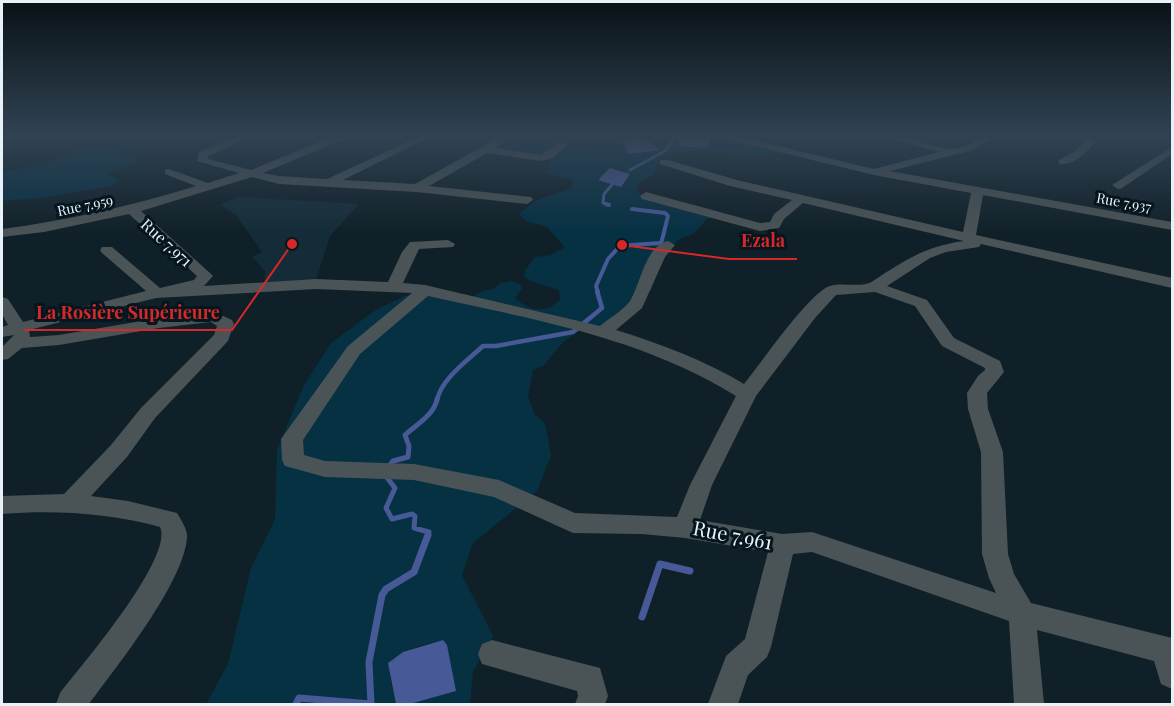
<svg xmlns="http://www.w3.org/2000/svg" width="1174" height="706" viewBox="0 0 1174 706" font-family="'Playfair Display',serif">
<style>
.built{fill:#142c38}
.green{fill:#053143}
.water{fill:#475996}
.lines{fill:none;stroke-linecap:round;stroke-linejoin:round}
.stream-far4{stroke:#475996;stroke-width:3}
.stream-far3{stroke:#475996;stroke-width:4}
.stream-far2{stroke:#475996;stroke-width:4.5}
.stream-far1{stroke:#475996;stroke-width:5}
.stream{stroke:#475996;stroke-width:7}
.minor{fill:#4a5456;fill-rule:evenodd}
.labels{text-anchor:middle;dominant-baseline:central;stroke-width:6;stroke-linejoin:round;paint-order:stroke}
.far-street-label{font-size:14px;fill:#e7f2f8;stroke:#06161e}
.street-label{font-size:16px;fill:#e7f2f8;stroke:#06161e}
.near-street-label{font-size:20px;fill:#e7f2f8;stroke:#06161e}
.leader{fill:none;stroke:#d62828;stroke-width:2}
.callout-dot{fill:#d62828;stroke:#06161e;stroke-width:2}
.callout-label{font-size:18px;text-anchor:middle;font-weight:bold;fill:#d62828;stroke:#06161e;stroke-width:6;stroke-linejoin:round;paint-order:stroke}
</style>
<rect width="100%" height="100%" fill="#0f2028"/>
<path class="built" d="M237 197 359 204 330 236 315 283 264 288 265 271 252 257 262 252 236 215 221 205Z"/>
<path class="green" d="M130 136H161L123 152 137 161 107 173 120 180 115 185 40 198 2 201V172L52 162 85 146 105 145Z
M631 136H694L679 137 678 141 681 144 677 146 708 148 711 136H804L787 145 765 139 753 142 770 152 767 156C742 158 681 142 661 159 657 163 656 170 652 175 647 179 641 180 637 185L638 193 652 202 709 217 693 234 678 240 662 258 652 274V289L634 311 604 329H581L562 343 544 365 533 370 528 396 535 415 545 423 551 455 537 491 473 543 462 575 493 636 473 672 470 704H410L456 691 443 640 416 647 392 659 390 676 396 704H206L228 664 251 568 275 519 277 450 303 387 330 344 374 311 405 296 417 294 471 298 482 291 494 289 500 283 511 281 520 284 522 289 515 298C529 311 545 314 560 300L559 290 530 281 524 276 525 270 535 257 551 255 565 247 547 227 526 221 519 214 537 200 571 188 573 183 571 179 544 173 551 163 549 159 502 149 500 145 507 140 536 144 556 138 572 141 584 146 604 139 617 140Z"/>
<path class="water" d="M711 136 708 148 676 146 681 144 678 140 679 137Z
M634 138 651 142 659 150 629 154 625 148 627 147 621 142Z
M610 168 630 174 621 187 598 180Z
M443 640 447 645 456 691 410 704H396L388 663 403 652Z"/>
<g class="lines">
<path class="stream-far4" d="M630 170 665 151 677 136
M609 205 603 203 604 194 616 180"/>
<path class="stream-far3" d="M606 204 609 205
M598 292 596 286 608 259 618 248 631 245 661 243 662 240 668 216 665 213 632 209"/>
<path class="stream-far2" d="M437 401C440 380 468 360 483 346H496L573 332 602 308 597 291"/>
<path class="stream-far1" d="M388 467 393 461 408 457 409 446 405 435C416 425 435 414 437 399
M385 475 395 488 386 508 392 519 412 514 415 516 414 528 429 532 427 537"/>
<path class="stream" d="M642 617 660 564 690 571
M296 704 299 698 371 704 369 662 382 595 386 589 414 572 428 535"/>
<path class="minor" d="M239 136H252L208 156V159L251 170 334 136H347L346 138 263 173 279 176 327 179 420 136H432L343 180 415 184 501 136H513L495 148 541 155 559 142 568 144 553 158 541 161 487 153 429 186 531 197 533 200 527 204 417 192 279 184 252 177 141 211 210 273 213 276 204 286 316 279 388 282 402 252 410 242 448 240 455 244 453 247 419 249 403 283 425 285 600 326C609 318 624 310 630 301 641 283 645 246 668 241L675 245 665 257 642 308 616 330C661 344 704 360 744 384 765 358 799 307 824 289 837 279 860 290 873 281 905 260 926 246 964 241L803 203 784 219 779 228 760 231 642 199 640 196 646 192 760 223 770 222 774 214 792 200 730 186 660 164V160H668L737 180 963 232 971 193 874 175 722 138 721 136H737L874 169 939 152 889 138 888 136C910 136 929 147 950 149 966 150 979 136 996 136L973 150 890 171 1172 222V230L983 195 976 235 1172 278V288L981 244 979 247 946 252 930 258 887 286 927 300 954 338 1000 361 1004 372 987 393 988 409 1003 452 1008 554 1014 574 1031 603 1172 638V689L1161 684 1154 661 1037 630 1044 704H1014L1009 621 812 552 793 554 771 647 767 657 748 675 738 704H708L726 656 745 639 768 552 685 538 642 534 573 533 494 497 414 480 325 477 285 466 282 460 281 439 348 346 412 293 316 289 156 298 29 330 30 337 59 335 159 318 214 312 232 320 234 324 228 341 155 418 127 457 91 496 128 501 177 513C181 520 188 530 187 538 183 584 117 666 89 704H56L60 693C81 666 174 558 160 527 108 513 55 510 2 514V496L64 494 111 445 141 408 214 335 217 326 211 322 159 328 59 345 22 348 8 359 2 360V347L14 335 2 337V327L8 325 2 314V297L8 299 23 322 146 291 102 253 100 250 102 247H112L160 288 194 280 197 276 129 214 44 232 2 237V229C69 220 131 206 196 186L165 174V170L169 169 208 183 239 173 197 161 199 152ZM875 292 915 306 942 346 985 368V370L978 376 967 393 968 409 981 452 982 554 989 578 996 593 812 532 782 534 700 520 712 485 756 396 815 318 836 295ZM428 296C536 320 641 337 736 396L690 485 677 517 575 513 499 480 414 464 325 461 304 455 303 440 360 354Z
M1070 136H1084L1096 141C1087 152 1074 166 1059 164V160L1074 152 1084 142Z
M1172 147V154L1122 188 1118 189 1112 185Z
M492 640 600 668 608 696 605 704H575L578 696 577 691 482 664 478 654 482 644Z"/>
</g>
<linearGradient id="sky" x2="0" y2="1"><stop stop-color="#081216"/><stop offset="0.58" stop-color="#314253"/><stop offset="1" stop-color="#314253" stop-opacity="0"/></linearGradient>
<rect width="1174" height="234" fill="url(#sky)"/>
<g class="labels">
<g class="far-street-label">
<text transform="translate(1124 202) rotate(10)">Rue 7.937</text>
<text transform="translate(85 205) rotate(-12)">Rue 7.959</text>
</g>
<g class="street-label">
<text transform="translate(167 242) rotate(42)">Rue 7.971</text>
</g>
<g class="near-street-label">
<text transform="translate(733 534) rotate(11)">Rue 7.961</text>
</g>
</g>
<path class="leader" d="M622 245L729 259H797M292 244L232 330H24"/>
<g class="callout-dot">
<circle cx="622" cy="245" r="6"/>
<circle cx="292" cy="244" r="6"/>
</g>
<g class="callout-label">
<text x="763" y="247">Ezala</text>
<text x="128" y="319">La Rosière Supérieure</text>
</g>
<rect width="1174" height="706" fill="none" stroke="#e7f2f8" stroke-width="6"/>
</svg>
